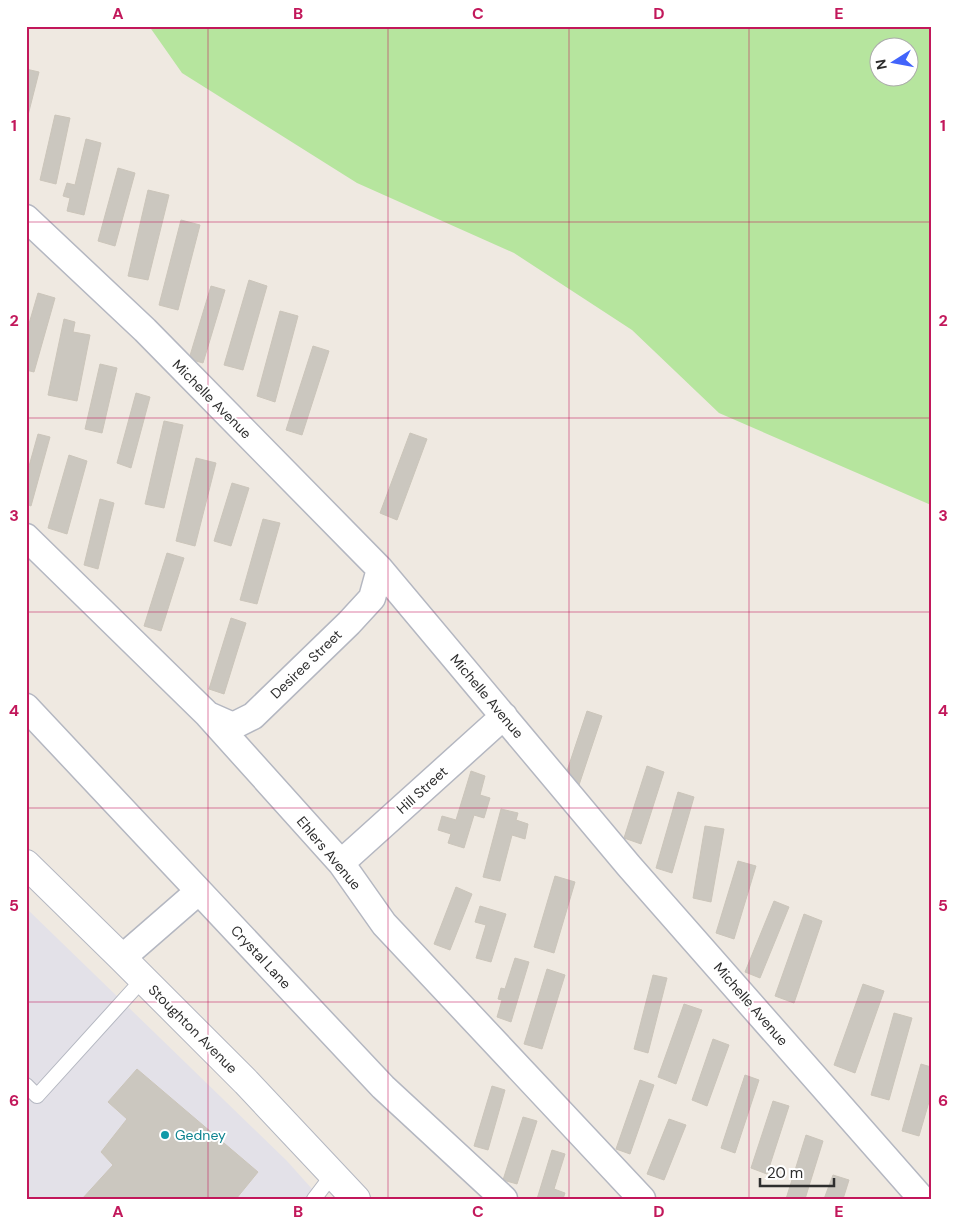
<svg xmlns="http://www.w3.org/2000/svg" width="957" height="1225" viewBox="0 0 957 1225" font-family="'DM Sans',sans-serif">
<style>
.industrial{fill:#e3e1e8}
.green{fill:#b6e59e;fill-rule:evenodd}
.building{fill:#cbc7bf;stroke:#cbc5ba}
.lines{fill:none;stroke-linecap:round;stroke-linejoin:round}
.lane-casing{stroke:#b4b7c1;stroke-width:16}
.street-casing{stroke:#b4b7c1;stroke-width:29}
.secondary-casing{stroke:#b4b7c1;stroke-width:30}
.lane{stroke:#fff;stroke-width:14}
.street{stroke:#fff;stroke-width:26}
.secondary{stroke:#fff;stroke-width:28}
.grid{fill:none;stroke:#c2185b;stroke-width:1;stroke-opacity:0.55}
.culture-dot{fill:#0f9aa8;stroke:#fff;stroke-width:2}
.labels{text-anchor:middle;dominant-baseline:central;stroke-width:4;stroke-linejoin:round;paint-order:stroke}
.street-label{font-size:14px;fill:#2e2e2e;stroke:#fff}
.culture-label{font-size:14px;fill:#0d838f;stroke:#fff;text-anchor:start}
.neatline{fill:none;stroke:#c2185b;stroke-width:2}
.grid-label{font-size:16px;text-anchor:middle;font-weight:bold;fill:#c2185b}
</style>
<rect width="100%" height="100%" fill="#efe9e1"/>
<path class="industrial" d="M26 908 287 1161 321 1199H26Z"/>
<path class="green" d="M149 26H931V505L719 413 632 330 514 253 357 183 182 73ZM880 48H910V78H880Z"/>
<path class="building" d="M26 69 39 72 26 123Z
M55 115 70 118 56 184 40 180Z
M86 139 101 143 84 215 67 211 70 198 63 196 67 183 75 185Z
M118 168 135 173 115 246 98 241Z
M148 190 169 195 148 280 128 276Z
M181 220 200 225 178 310 159 305Z
M249 280 267 286 243 370 224 365Z
M211 286 225 290 203 363 189 359Z
M38 293 55 298 34 372 26 370V334Z
M280 311 298 316 275 402 257 396Z
M64 319 75 322 73 332 90 335 77 401 48 395Z
M313 346 329 351 302 435 286 430Z
M100 364 117 368 102 433 85 429Z
M136 393 150 397 131 468 117 463Z
M164 421 183 425 164 508 145 504Z
M410 433 427 439 397 520 380 513Z
M38 434 50 437 31 506 26 504V477Z
M69 455 87 461 67 534 48 528Z
M196 458 216 463 195 546 176 541Z
M232 483 249 488 231 546 214 541Z
M100 499 114 503 98 569 84 565Z
M263 519 280 523 257 604 240 600Z
M167 553 184 558 161 631 144 626Z
M231 618 246 623 224 694 209 689Z
M587 711 602 716 579 785 564 780Z
M647 766 664 772 641 844 624 838Z
M471 771 485 776 480 795 490 798 484 818 474 815 464 848 448 843 451 834 438 830 442 816 456 820Z
M678 792 694 797 672 873 656 868Z
M501 809 518 813 516 820 528 824 525 839 512 835 500 881 483 877Z
M705 826 724 829 711 902 693 898Z
M738 861 756 866 734 939 716 933Z
M555 876 575 882 554 953 534 947Z
M456 887 472 894 450 950 434 944Z
M774 901 789 907 760 978 745 972Z
M480 906 506 914 491 962 476 958 486 925 475 922Z
M804 914 822 921 794 1003 775 996Z
M515 958 529 962 511 1022 497 1017 502 1000 498 999 501 988 505 989Z
M547 969 565 975 542 1049 524 1044Z
M653 975 667 978 648 1053 634 1049Z
M863 984 884 991 855 1073 834 1065Z
M684 1004 702 1010 676 1084 658 1077Z
M894 1013 912 1018 889 1100 871 1095Z
M713 1039 729 1045 707 1106 692 1100Z
M921 1064 931 1067V1095L919 1136 902 1131Z
M137 1069 258 1172 236 1199H82L113 1165 101 1152 127 1119 108 1102Z
M745 1075 759 1080 735 1153 721 1148Z
M640 1080 654 1085 630 1154 616 1149Z
M492 1086 505 1090 488 1150 474 1146Z
M773 1101 789 1106 767 1174 751 1168Z
M523 1117 537 1121 517 1184 503 1180Z
M669 1119 686 1125 664 1180 647 1174Z
M806 1135 823 1141 805 1199H786Z
M552 1150 565 1154 554 1189 565 1193 563 1199H537Z
M833 1175 849 1180 843 1199H824Z"/>
<g class="lines">
<g class="lane-casing">
<path id="lane" d="M26 1085 37 1096 143 979
M314 1199 333 1174"/>
</g>
<g class="street-casing">
<path id="street" d="M26 218 145 330 380 569 629 866 922 1199
M26 537 208 715 341 863 384 924 642 1199
M26 707 383 1087 504 1199
M208 715 233 726 253 716 349 623 372 598 380 569
M341 863 504 716
M122 958 199 891"/>
</g>
<g class="secondary-casing">
<path id="secondary" d="M26 864 122 958 246 1082 356 1199"/>
</g>
<use href="#lane" class="lane"/>
<use href="#street" class="street"/>
<use href="#secondary" class="secondary"/>
</g>
<path class="grid" d="M208 26V1199M388 26V1199M569 26V1199M749 26V1199M26 222H931M26 418H931M26 612H931M26 808H931M26 1002H931"/>
<circle class="culture-dot" cx="165" cy="1135" r="5"/>
<g class="labels">
<g class="street-label">
<text transform="translate(212 399) rotate(45)">Michelle Avenue</text>
<text transform="translate(306 664) rotate(-44)">Desiree Street</text>
<text transform="translate(487 696) rotate(50)">Michelle Avenue</text>
<text transform="translate(422 790) rotate(-42)">Hill Street</text>
<text transform="translate(329 853) rotate(50)">Ehlers Avenue</text>
<text transform="translate(261 957) rotate(47)">Crystal Lane</text>
<text transform="translate(751 1004) rotate(49)">Michelle Avenue</text>
<text transform="translate(193 1029) rotate(45)">Stoughton Avenue</text>
</g>
<g class="culture-label">
<text x="175" y="1135">Gedney</text>
</g>
</g>
<rect width="957" height="1225" fill="none" stroke="#ffffff" stroke-width="55"/>
<g transform="translate(894 62) rotate(259)"><circle r="24" fill="#ffffff" stroke="#ababab"/>
<path d="M0-4L9 19L0 12L-9 19Z" fill="#4264fb"/>
<text y="-8" font-size="14" font-weight="bold" text-anchor="middle" fill="#2e2e2e">N</text>
</g>
<path d="M760 1178v8h74v-8" fill="none" stroke="#2e2e2e" stroke-width="2.5"/>
<text x="767" y="1178" font-size="15" fill="#2e2e2e" stroke="#ffffff" stroke-width="4" paint-order="stroke">20 m</text>
<rect x="28" y="28" width="902" height="1170" class="neatline"/>
<g class="grid-label">
<text x="118" y="19">A</text>
<text x="298" y="19">B</text>
<text x="478" y="19">C</text>
<text x="659" y="19">D</text>
<text x="839" y="19">E</text>
<text x="14" y="131">1</text>
<text x="943" y="131">1</text>
<text x="14" y="326">2</text>
<text x="943" y="326">2</text>
<text x="14" y="521">3</text>
<text x="943" y="521">3</text>
<text x="14" y="716">4</text>
<text x="943" y="716">4</text>
<text x="14" y="911">5</text>
<text x="943" y="911">5</text>
<text x="14" y="1106">6</text>
<text x="943" y="1106">6</text>
<text x="118" y="1217">A</text>
<text x="298" y="1217">B</text>
<text x="478" y="1217">C</text>
<text x="659" y="1217">D</text>
<text x="839" y="1217">E</text>
</g>
</svg>
